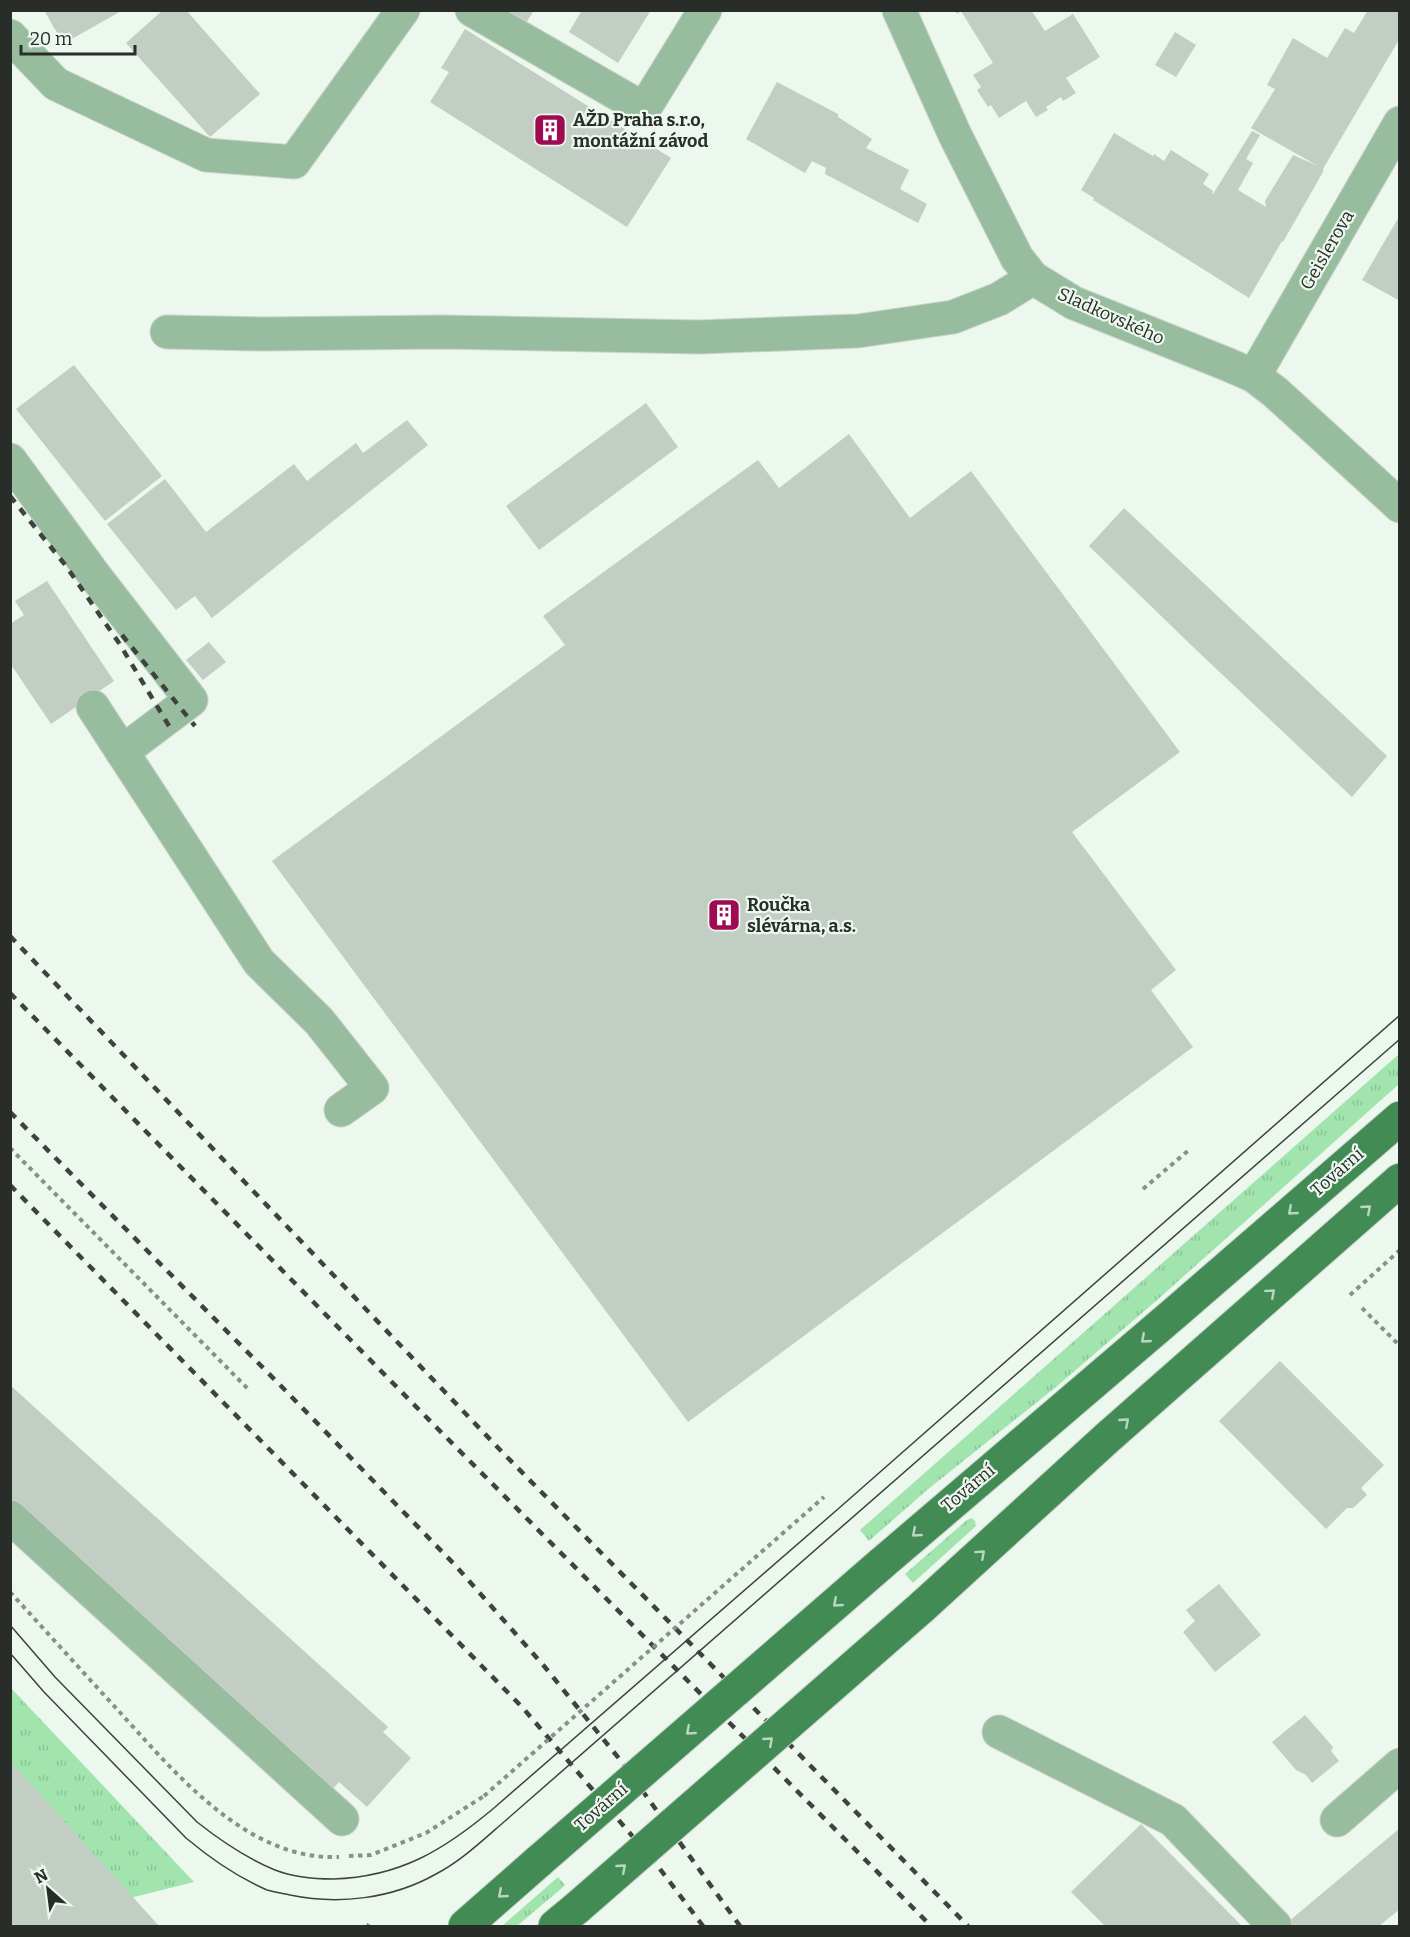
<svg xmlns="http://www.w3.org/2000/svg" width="1410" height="1937" viewBox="0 0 1410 1937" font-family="Bitter,serif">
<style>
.grass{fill:url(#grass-tufts)}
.building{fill:#c2cdc4}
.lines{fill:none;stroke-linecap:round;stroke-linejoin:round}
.minor-casing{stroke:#c9d3cb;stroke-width:35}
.major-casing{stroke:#c9d3cb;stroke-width:35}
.path{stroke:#889089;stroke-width:4;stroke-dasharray:4.5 4.5;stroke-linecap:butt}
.minor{stroke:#97bc9e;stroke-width:33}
.major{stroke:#438b55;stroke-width:33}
.tram{stroke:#3e433e;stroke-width:1.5}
.rail{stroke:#3e433e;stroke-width:4.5;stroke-dasharray:8 8;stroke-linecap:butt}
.major-bridge-casing{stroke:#c9d3cb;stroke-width:35;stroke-linecap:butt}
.path-bridge{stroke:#889089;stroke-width:4;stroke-dasharray:4.5 4.5;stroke-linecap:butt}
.major-bridge{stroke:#438b55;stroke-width:33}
.oneway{stroke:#b9d7c0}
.labels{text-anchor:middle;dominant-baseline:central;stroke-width:4.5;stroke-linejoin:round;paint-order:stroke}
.poi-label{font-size:18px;font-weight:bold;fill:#292d29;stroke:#ecf7ee;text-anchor:start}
.street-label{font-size:18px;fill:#292d29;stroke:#ecf7ee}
</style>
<defs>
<pattern id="grass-tufts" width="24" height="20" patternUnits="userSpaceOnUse" patternTransform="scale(1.5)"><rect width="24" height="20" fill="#a1e4ae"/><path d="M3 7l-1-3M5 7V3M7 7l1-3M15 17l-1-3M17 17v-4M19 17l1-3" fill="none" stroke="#8bc496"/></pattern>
</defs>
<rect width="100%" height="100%" fill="#ecf7ee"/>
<path class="grass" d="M1399 1054V1084L1156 1301 1056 1387 927 1490 869 1541 860 1530Z
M972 1518 975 1521 976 1526 913 1583 905 1574 967 1520Z
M10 1687 194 1882 98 1906 11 1796Z
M558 1877 565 1885 562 1888 517 1926H502Z"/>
<path class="building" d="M44 10H123L63 44Z
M163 10H186L260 94 210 137 126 43Z
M505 10H534L526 23Z
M582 10H651L618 63 569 32Z
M955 10H1031L1045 31 1073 14 1100 57 1066 78 1076 93 1063 101 1061 97 1046 107 1048 110 1036 117 1026 101 999 118 991 105 988 107 977 90 981 87 973 75 993 63 961 11 957 14Z
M1368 10H1400V38L1323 169V172L1283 242 1282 241 1249 298 1093 200 1094 198 1081 190 1114 133 1153 156 1154 154 1164 161 1171 150 1209 174 1203 184 1213 191 1212 194H1213L1252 131 1260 135 1246 159 1253 163 1238 190 1266 207 1265 201 1293 155 1318 166 1251 128 1275 89 1267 85 1293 38 1327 58 1345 28 1354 33Z
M465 29 671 158 627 227 430 102 449 72 441 68Z
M1175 32 1196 45 1176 77 1155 65Z
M777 82 838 114V117L872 139 866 148 909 170 900 189 927 204 918 223 825 174 826 168 812 161 805 173 746 139Z
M1400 215V301L1362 280Z
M74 365 162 476 105 521 16 409Z
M646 403 678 447 539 550 506 506Z
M407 420 428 445 212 618 195 596 176 610 107 524 165 479 206 532 294 464 307 481 356 443 363 453Z
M849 434 910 518 971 471 1180 752 1072 832 1176 970 1151 990 1193 1047 688 1422 272 861 565 645 543 616 758 460 779 488Z
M1124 508 1387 756 1352 797 1191 645 1089 546Z
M47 581 114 681 51 724 10 663V624L24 615 15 601Z
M209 642 226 662 203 680 186 660Z
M1280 1361 1384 1465 1361 1488 1367 1495 1353 1508H1347L1326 1529 1219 1421Z
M10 1385 388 1727 383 1732 411 1758 367 1807 339 1782 331 1791 10 1500Z
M1219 1584 1261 1635 1215 1672 1183 1632 1195 1621 1186 1610Z
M1305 1715 1333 1747 1331 1751 1339 1761 1312 1783 1306 1775 1296 1770 1272 1742Z
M10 1761 159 1926H10Z
M1141 1824 1242 1926H1105L1071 1892Z
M1400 1828V1909L1379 1926H1292L1288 1922Z"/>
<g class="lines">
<g class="minor-casing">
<path id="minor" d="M472 10 644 109 705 10
M899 10 955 135 1017 258 1033 278 1074 303 1229 365 1254 376 1275 392 1400 506
M10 36 56 84 206 155 294 162 403 10
M167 332 262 334 442 332 699 337 858 331 953 317 999 299 1033 278
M1254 376 1400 123
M10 460 95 576 191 700 122 752
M93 707 259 962 319 1021 372 1088 341 1110
M10 1517 342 1819
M999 1732 1173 1820 1275 1926
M1337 1820 1400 1765"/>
</g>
<g class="major-casing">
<path id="major" d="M881 1564 1176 1312 1400 1118
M922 1607 1107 1438 1400 1180
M465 1926 539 1861
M555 1926 578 1907"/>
</g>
<path class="path" d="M10 1148 250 1391
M1143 1189 1189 1150
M1350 1295 1400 1250
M1362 1308 1400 1346
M10 1592C45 1630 80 1669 115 1707 172 1769 245 1861 339 1857
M349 1856 371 1855 426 1833 484 1796
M368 1926 369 1924"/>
<use href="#minor" class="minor"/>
<use href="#major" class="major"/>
<path class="tram" d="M10 1625 55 1677 197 1822C221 1841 246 1858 275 1870 293 1877 314 1879 333 1879 400 1877 444 1850 494 1808L838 1509 1400 1015
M10 1653 44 1692 186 1838C211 1859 237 1877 267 1890 274 1892 282 1893 290 1895 338 1905 392 1899 436 1874 461 1861 483 1840 505 1821L1400 1039"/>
<path class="rail" d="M10 496 66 566 119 643 172 731
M122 635 195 726
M10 936 505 1455 968 1926
M10 993 437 1428 931 1926
M10 1112 283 1388 455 1565 544 1666 621 1761 740 1926
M10 1185 523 1708 657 1865 703 1926"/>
<g class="major-bridge-casing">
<path id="major-bridge" d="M539 1861 881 1564
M578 1907 922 1607"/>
</g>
<path class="path-bridge" d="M484 1796 824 1497"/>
<use href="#major-bridge" class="major-bridge"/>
</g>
<defs><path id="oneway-chevron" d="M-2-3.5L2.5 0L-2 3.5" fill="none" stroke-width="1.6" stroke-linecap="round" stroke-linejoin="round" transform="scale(1.5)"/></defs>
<g class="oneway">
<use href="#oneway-chevron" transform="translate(1367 1209) rotate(-41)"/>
<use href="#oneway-chevron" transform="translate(1292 1211) rotate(139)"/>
<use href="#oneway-chevron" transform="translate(1271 1293) rotate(-41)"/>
<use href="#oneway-chevron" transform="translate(1145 1339) rotate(139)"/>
<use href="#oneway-chevron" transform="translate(1125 1422) rotate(-41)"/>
<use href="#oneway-chevron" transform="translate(916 1533) rotate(139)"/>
<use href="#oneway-chevron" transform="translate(981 1554) rotate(-42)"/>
<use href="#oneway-chevron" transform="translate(837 1603) rotate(139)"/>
<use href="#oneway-chevron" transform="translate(690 1731) rotate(139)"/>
<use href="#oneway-chevron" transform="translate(769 1741) rotate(-41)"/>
<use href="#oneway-chevron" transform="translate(622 1868) rotate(-41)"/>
<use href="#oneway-chevron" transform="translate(502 1894) rotate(139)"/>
</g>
<defs>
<g id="building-square" transform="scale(1.725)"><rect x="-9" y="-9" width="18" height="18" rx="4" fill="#9f0b53" stroke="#ecf7ee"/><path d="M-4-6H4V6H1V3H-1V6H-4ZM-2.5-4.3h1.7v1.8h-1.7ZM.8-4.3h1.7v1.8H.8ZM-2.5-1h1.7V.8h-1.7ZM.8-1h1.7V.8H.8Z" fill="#fff"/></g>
</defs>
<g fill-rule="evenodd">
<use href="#building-square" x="550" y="130"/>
<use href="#building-square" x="724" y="915"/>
</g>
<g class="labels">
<g class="poi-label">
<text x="573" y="120">AŽD Praha s.r.o,<tspan x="573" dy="21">montážní závod</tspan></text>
<text x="747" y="905">Roučka<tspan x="747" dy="21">slévárna, a.s.</tspan></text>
</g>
<g class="street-label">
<text transform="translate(1327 250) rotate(-60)">Geislerova</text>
<text transform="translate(1111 316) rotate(24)">Sladkovského</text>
<text transform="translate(1337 1172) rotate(-41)">Tovární</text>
<text transform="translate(968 1488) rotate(-40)">Tovární</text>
<text transform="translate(601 1807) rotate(-41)">Tovární</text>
</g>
</g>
<rect width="1410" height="1937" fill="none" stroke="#292d29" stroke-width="24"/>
<g transform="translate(48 1889) rotate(332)" stroke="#ecf7ee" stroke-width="4.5" paint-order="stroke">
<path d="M0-4.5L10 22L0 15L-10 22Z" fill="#292d29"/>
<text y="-9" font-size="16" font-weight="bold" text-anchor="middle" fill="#292d29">N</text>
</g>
<path d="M21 45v9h114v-9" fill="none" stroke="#292d29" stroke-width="3"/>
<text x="30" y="45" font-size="18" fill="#292d29" stroke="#ecf7ee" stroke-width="4.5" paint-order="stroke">20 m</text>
</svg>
